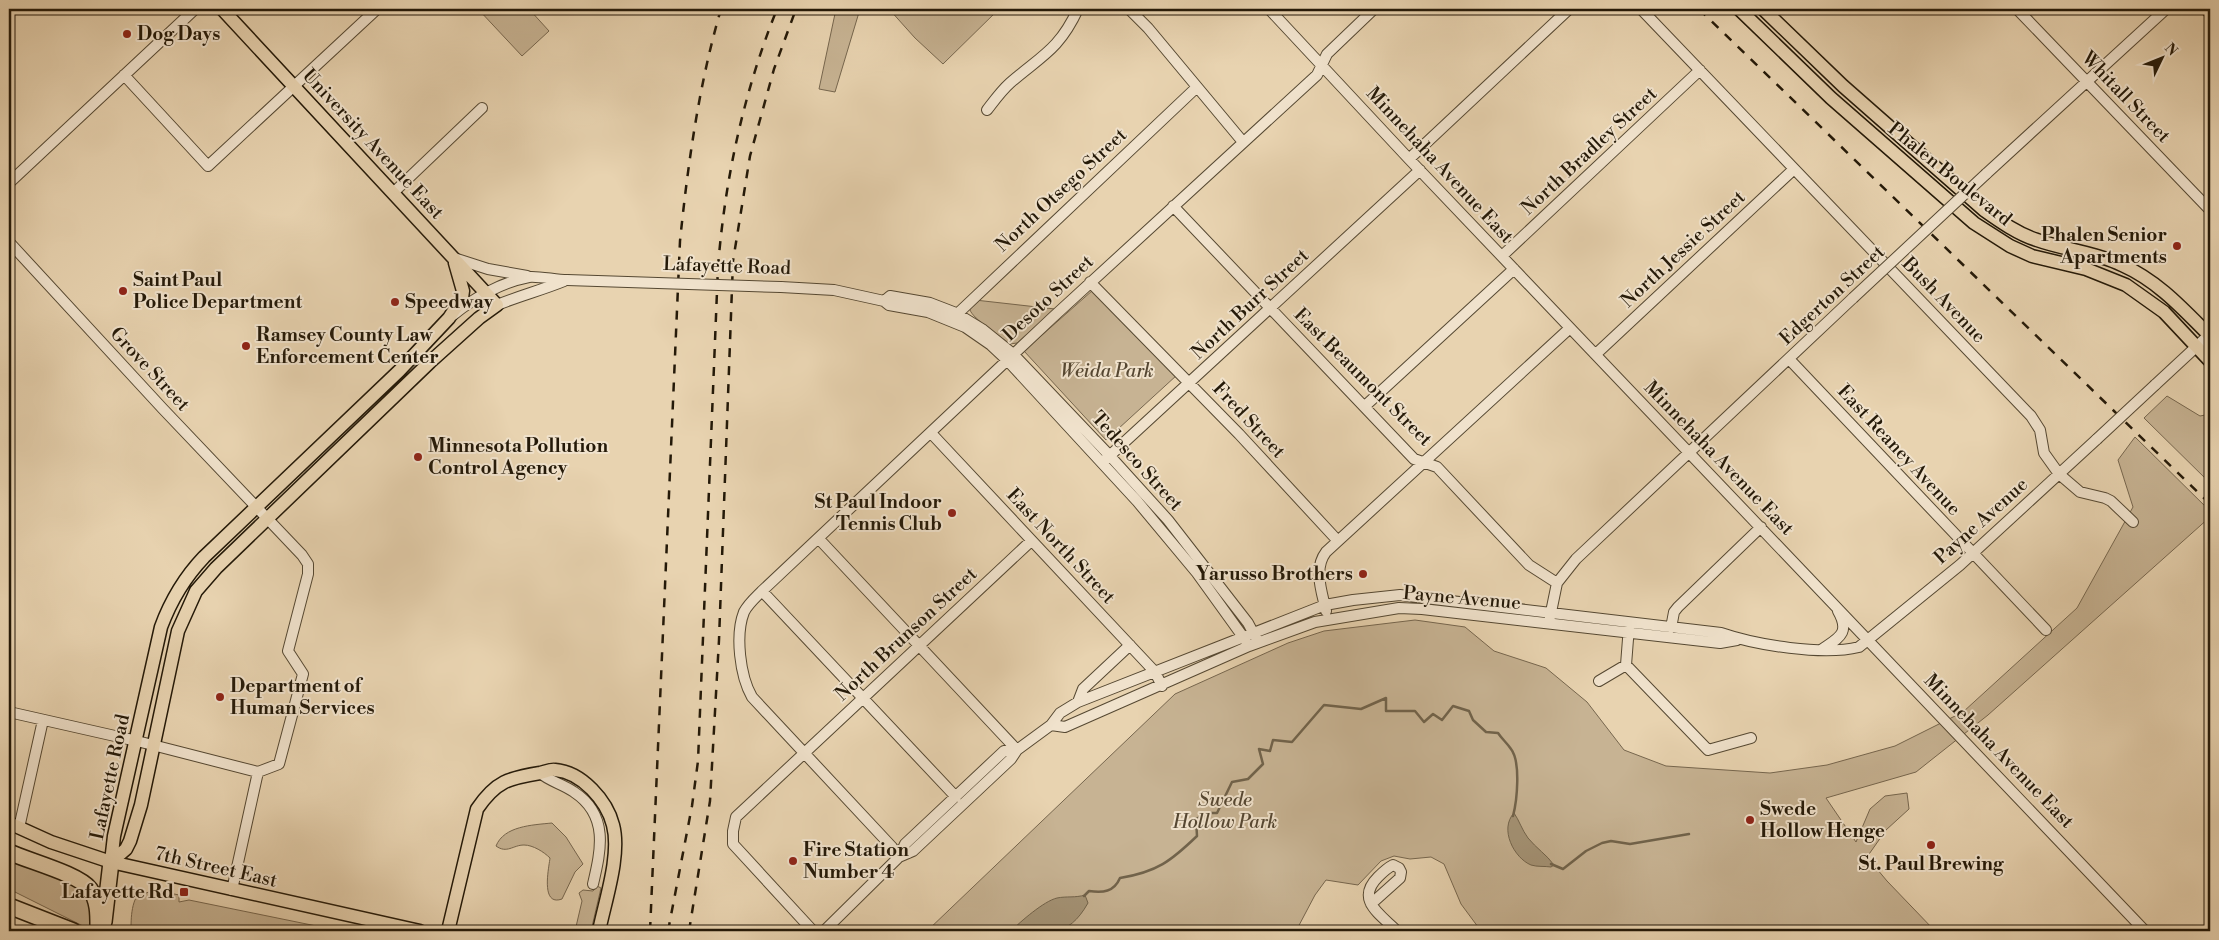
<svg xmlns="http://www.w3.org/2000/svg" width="2219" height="940" viewBox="0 0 2219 940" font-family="'Libre Bodoni',serif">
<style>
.green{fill:#c7b393;stroke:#76664e}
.water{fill:#a59477;stroke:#71634b}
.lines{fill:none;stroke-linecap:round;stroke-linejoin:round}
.stream{stroke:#71634b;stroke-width:2.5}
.minor-casing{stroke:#554832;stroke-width:12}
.major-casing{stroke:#241908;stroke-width:15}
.highway-casing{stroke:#241908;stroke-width:18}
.minor{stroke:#f0e2cc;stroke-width:10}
.major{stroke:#e8d3b0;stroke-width:12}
.highway{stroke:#e8d3b0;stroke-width:15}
.rail{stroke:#241908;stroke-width:2.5;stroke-dasharray:9 9;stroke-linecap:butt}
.minor-bridge-casing{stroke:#554832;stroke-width:12;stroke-linecap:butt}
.minor-bridge{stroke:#f0e2cc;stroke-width:10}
.poi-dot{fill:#8f2418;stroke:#f0e2cc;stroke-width:2}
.labels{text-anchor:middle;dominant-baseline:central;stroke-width:4;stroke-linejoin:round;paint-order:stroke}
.poi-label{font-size:19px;font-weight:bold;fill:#241908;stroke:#f0e2cc;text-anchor:start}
.street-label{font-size:19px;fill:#241908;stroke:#f0e2cc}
.park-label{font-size:19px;font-style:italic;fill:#554732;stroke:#f0e2cc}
</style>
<rect width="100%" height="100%" fill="#e8d3b0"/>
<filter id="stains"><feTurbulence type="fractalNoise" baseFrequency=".004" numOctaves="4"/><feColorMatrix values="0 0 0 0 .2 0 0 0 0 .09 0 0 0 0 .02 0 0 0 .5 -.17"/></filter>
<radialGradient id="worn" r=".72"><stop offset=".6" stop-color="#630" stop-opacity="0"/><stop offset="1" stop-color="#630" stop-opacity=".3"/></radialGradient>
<path class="green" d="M478 9H529L549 31 522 56Z
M836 9H860L835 92 819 89Z
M889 9H999L943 64 915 38Z
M1093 290 1177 375 1106 440 1024 351Z
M975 300 1055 309 1017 343 1010 344C1001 337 973 319 970 310 969 305 973 303 975 300Z
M2167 396 2200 416 2210 414V483L2144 418Z
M2135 437 2210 511V517L1988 715 1916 772 1826 798 1856 842 1870 809 1885 796 1907 793 1909 809 1886 830 1867 857 1887 881 1935 931H1481L1461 904 1444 864 1431 857 1410 859 1394 856 1381 861 1358 885 1326 880 1315 895 1296 931H927L1175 694 1288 643 1324 631 1415 620 1465 627 1494 651 1546 668 1587 702 1624 750 1666 766 1770 773 1827 765 1895 746 1963 712 2077 608 2133 507 2118 460Z
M552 823 566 837 583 864 575 872 562 899C540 907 549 867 550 858 544 852 533 845 524 845 513 845 507 854 496 846 504 826 532 825 552 823Z
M9 858 76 885 89 899 93 931 9 889Z
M597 886 601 888 591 931H575L582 901 579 893 583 890 593 891Z
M143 889 146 893 155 890 179 895V902L189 900 336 930 131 931C131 918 131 898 143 889Z"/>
<path class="water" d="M1514 813C1519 820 1522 830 1528 838 1536 848 1547 855 1554 865L1551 867C1545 866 1537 867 1531 865 1514 858 1499 829 1514 813Z
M1085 895 1088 903C1067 940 1048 931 1011 931 1020 922 1044 901 1057 898 1067 896 1075 898 1085 895Z"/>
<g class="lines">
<path class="stream" d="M1551 864 1563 869 1586 851 1602 843 1611 841 1630 844 1689 834
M1084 896 1089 891C1103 893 1114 892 1120 878 1157 872 1171 861 1197 836L1196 819 1209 813H1217L1232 782 1248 779 1263 764 1259 749 1270 751 1273 740 1292 742 1324 705 1361 709 1386 698V711H1415L1424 722 1433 714 1442 720 1453 706 1469 711 1473 720 1486 732 1498 733C1502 739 1507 743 1511 749 1521 762 1517 801 1513 816"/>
<g class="minor-casing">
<path id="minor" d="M1129 9 1148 28 1243 142
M1269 9 1409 159 2145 931
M1641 9 2031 416 2040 430 2044 453 2059 474 2080 492 2105 498 2111 501 2133 522
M2017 9 2210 210
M2205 9 2210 14
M124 75 208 166 377 9
M987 110C994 101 1001 91 1010 83 1041 56 1059 50 1078 9
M1409 159 1569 9
M1986 174 2166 9
M9 183 195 9
M393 193 482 108
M1173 206 1414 459 1437 467 1529 565 1557 583
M9 242 163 409 302 555 308 564V574L288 651 303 674 279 764 258 772 232 890
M1502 256 1700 70
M454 258 488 269 527 276
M1090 282 1239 434 1338 541
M781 287 834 290 884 301 889 305 928 312 965 327 991 345 1007 360 1137 501 1197 573 1246 641
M884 301 890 296 930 303 956 313 982 329 1013 354 1110 456 1168 520 1248 623 1256 638
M497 305C519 296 542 290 564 281
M453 315C474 298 502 282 529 277 539 276 556 280 567 280
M953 318 1197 87
M1596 354 1794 169
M1789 359 2046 630
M2155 385 2210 334
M1365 406 1514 269
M931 433 1155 672 1162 686
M1105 460 1420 170
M819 539 1017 750
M762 591 956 797
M1326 611C1322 592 1313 569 1326 552L1570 328
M1550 617 1557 583 1576 559 1853 298
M1671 628 1674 612 1678 607 1761 527
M1821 650C1838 638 1851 634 1838 611
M1626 665 1708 750 1751 738
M1599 681 1626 665 1629 626
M1078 702 1083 689 1130 645
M9 712 137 741 258 772
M1051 725 1065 727 1249 646 1315 622 1399 608 1422 609 1720 643 1737 640
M540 773C551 782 563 784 574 792 609 815 601 850 593 884
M19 828 43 720
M899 857 913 851 1011 759 1017 750 1051 725 1060 713 1078 702 1325 605 1353 600 1400 595 1721 633C1756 645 1823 656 1859 647L1960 565 2097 439
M899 857 892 847 752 697C740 676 735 635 744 612 748 604 755 598 762 591L1052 318 1317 75 1327 54 1374 9
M1371 904 1400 878 1401 872 1399 868 1393 865C1387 868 1383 872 1378 877 1355 900 1380 914 1397 931
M813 931 733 844V831L736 817 1031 541
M824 931 899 857 905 844 1004 751 1017 750"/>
</g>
<g class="major-casing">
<path id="major" d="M1739 9 1831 98 1974 223 2010 246 2032 256 2086 269 2126 285 2164 312 2210 361
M1763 9 1843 86 1984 210C2001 222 2018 234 2037 240 2065 250 2095 252 2122 265 2158 281 2183 309 2210 336
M9 823 51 842 111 862 420 931
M111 862 126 849 130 841 141 805 178 631 196 591 216 568 430 362 479 318 497 305 222 9
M111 862 114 836 161 627C171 600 184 578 204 557L399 371 449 318 462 298 463 291 455 263
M448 931 477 809C496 781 509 778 540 773 545 772 551 769 555 770 582 772 607 801 613 825 621 855 605 901 599 931"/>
</g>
<g class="highway-casing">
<path id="highway" d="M9 852C28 861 79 874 90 889 99 902 98 917 98 931
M9 906 73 931
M104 922 111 862"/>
</g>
<use href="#minor" class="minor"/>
<use href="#major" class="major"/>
<use href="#highway" class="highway"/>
<path class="rail" d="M1699 9 2210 504
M650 931 680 241C688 163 699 84 721 9
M668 931 692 806 698 761 718 267C725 178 744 91 777 9
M689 931 710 801 719 640 733 261 750 156 774 69 796 9"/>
<g class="minor-bridge-casing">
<path id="minor-bridge" d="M567 280 781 287
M1853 298 1986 174
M2097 439 2155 385"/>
</g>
<use href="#minor-bridge" class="minor-bridge"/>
</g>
<g class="poi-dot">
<circle cx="127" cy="34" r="5"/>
<circle cx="2177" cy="246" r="5"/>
<circle cx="123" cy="291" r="5"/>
<circle cx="395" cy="302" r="5"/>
<circle cx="246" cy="346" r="5"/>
<circle cx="418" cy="457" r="5"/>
<circle cx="952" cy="513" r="5"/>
<circle cx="1363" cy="574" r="5"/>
<circle cx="220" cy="697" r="5"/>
<circle cx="1750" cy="820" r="5"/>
<circle cx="1931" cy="845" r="5"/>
<circle cx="793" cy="861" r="5"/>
<rect x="179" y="887" width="10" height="10" rx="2.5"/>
</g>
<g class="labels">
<g class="poi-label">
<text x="137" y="34">Dog Days</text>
<text x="2167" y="235" text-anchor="end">Phalen Senior<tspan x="2167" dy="22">Apartments</tspan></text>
<text x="133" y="280">Saint Paul<tspan x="133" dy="22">Police Department</tspan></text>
<text x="405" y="302">Speedway</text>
<text x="256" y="335">Ramsey County Law<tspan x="256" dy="22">Enforcement Center</tspan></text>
<text x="428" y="446">Minnesota Pollution<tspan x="428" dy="22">Control Agency</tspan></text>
<text x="942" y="502" text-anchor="end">St Paul Indoor<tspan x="942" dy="22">Tennis Club</tspan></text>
<text x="1353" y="574" text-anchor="end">Yarusso Brothers</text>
<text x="230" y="686">Department of<tspan x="230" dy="22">Human Services</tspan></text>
<text x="1760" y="809">Swede<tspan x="1760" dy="22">Hollow Henge</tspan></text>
<text x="803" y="850">Fire Station<tspan x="803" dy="22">Number 4</tspan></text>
<text x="1931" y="864" text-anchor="middle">St. Paul Brewing</text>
<text x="174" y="892" text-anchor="end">Lafayette Rd</text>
</g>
<g class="street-label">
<text transform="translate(2126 97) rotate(46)">Whitall Street</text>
<text transform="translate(373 144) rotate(47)">University Avenue East</text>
<text transform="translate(1589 151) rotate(-43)">North Bradley Street</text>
<text transform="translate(1440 165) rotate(47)">Minnehaha Avenue East</text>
<text transform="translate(1950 174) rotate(39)">Phalen Boulevard</text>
<text transform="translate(1061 190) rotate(-43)">North Otsego Street</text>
<text transform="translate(1683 249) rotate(-43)">North Jessie Street</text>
<text transform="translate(727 266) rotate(2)">Lafayette Road</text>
<text transform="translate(1832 295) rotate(-43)">Edgerton Street</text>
<text transform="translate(1048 298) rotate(-43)">Desoto Street</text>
<text transform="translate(1944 300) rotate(46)">Bush Avenue</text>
<text transform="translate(1250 304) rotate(-43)">North Burr Street</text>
<text transform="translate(150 369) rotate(47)">Grove Street</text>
<text transform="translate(1363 377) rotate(45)">East Beaumont Street</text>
<text transform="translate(1249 420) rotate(47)">Fred Street</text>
<text transform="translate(1899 450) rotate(47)">East Reaney Avenue</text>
<text transform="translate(1719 458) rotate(46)">Minnehaha Avenue East</text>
<text transform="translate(1137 461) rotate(48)">Tedesco Street</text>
<text transform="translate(1981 521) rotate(-42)">Payne Avenue</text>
<text transform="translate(1061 546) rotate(47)">East North Street</text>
<text transform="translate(1462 598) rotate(5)">Payne Avenue</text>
<text transform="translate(906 634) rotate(-43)">North Brunson Street</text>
<text transform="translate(1999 751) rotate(46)">Minnehaha Avenue East</text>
<text transform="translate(110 777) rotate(-78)">Lafayette Road</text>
<text transform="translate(216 867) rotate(13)">7th Street East</text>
</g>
<g class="park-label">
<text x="1107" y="371">Weida Park</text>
<text x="1225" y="800">Swede<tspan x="1225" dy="22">Hollow Park</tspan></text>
</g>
</g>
<rect width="2219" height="940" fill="none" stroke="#e8d3b0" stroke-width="30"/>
<rect x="10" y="10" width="2199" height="920" fill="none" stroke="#241908" stroke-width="2.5"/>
<rect x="15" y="15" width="2189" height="910" fill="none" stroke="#241908"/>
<g transform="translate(2162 58) rotate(47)" stroke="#f0e2cc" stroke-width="4" paint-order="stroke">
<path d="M0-4L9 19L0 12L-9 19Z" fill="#241908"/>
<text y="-8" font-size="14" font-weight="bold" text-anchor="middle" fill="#241908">N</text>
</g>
<rect width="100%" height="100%" filter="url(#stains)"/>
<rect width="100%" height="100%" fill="url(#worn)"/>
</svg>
